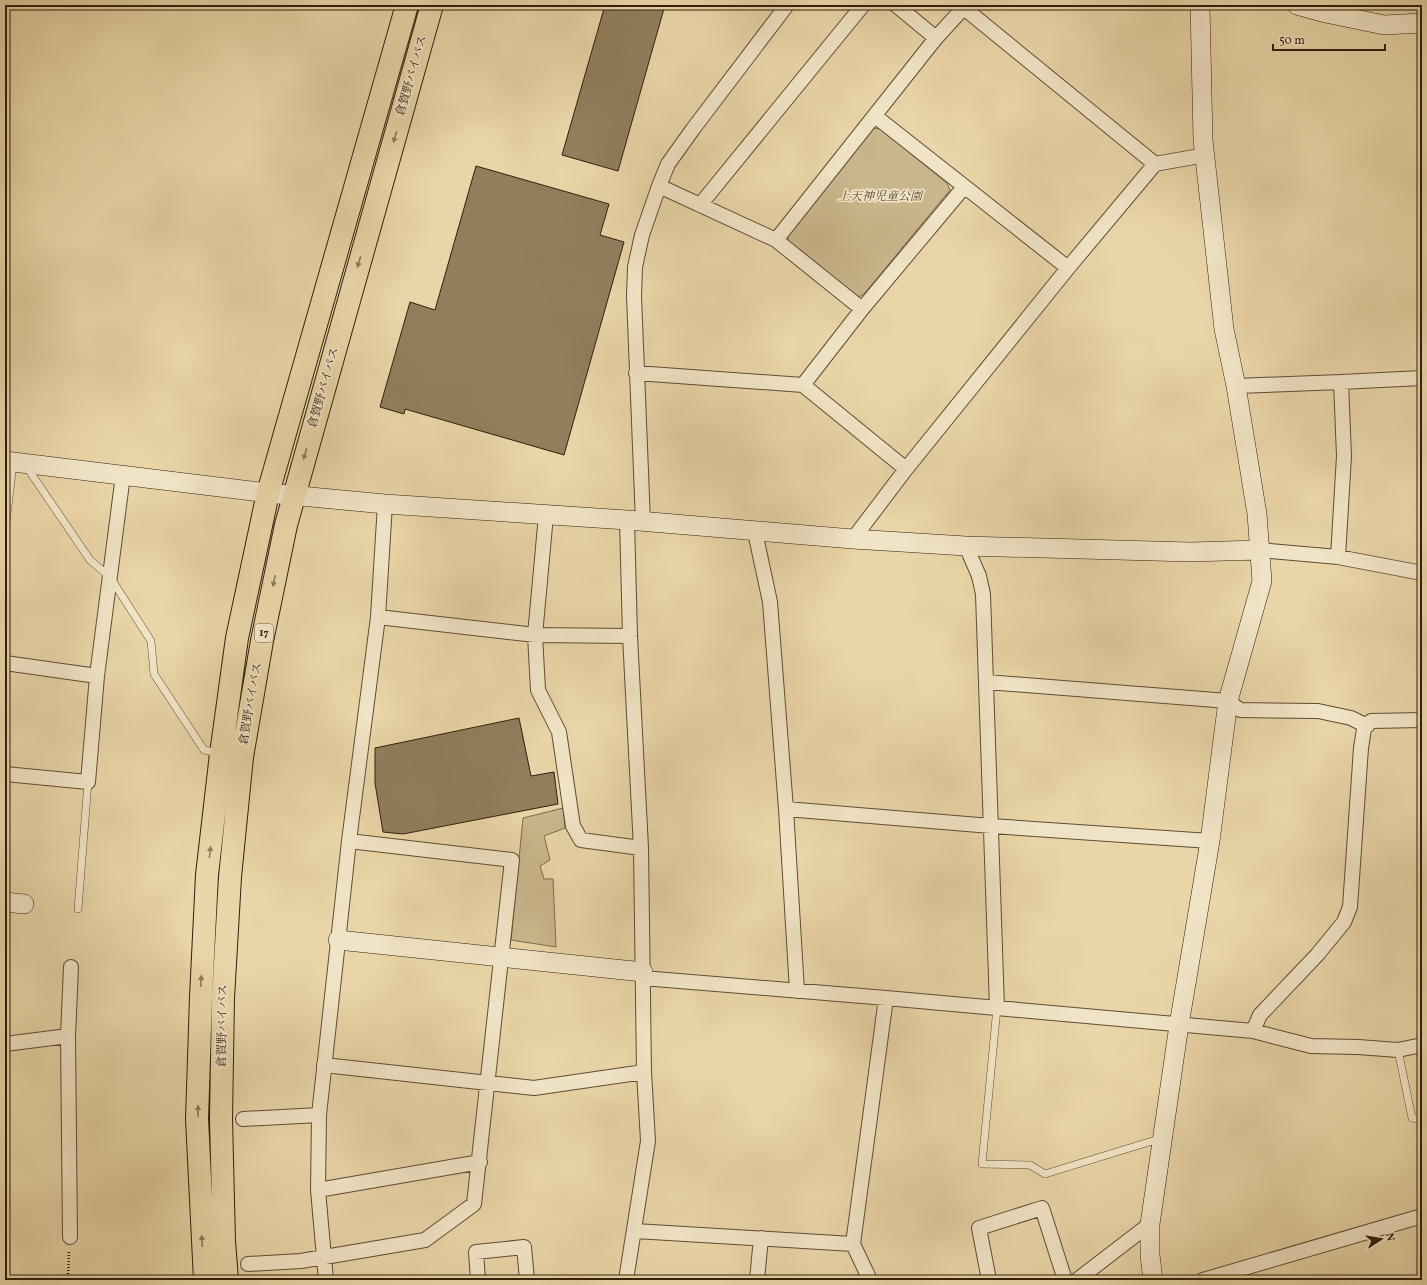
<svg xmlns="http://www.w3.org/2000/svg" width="1427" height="1285" viewBox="0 0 1427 1285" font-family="Vollkorn,'Noto Serif JP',serif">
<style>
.green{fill:#cab68d;stroke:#7d6a4d}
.building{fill:#907e5d;stroke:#301f0d}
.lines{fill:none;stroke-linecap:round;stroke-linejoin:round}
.lane-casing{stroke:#5e4c34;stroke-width:8}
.street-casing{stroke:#5e4c34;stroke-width:16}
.secondary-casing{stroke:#301f0d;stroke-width:20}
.highway-casing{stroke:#301f0d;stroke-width:24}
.path{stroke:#301f0d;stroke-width:2.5;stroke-dasharray:1 2;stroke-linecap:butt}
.lane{stroke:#f1e4c6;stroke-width:7}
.street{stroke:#f1e4c6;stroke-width:14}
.secondary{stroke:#f1e4c6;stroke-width:19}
.highway{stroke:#e9d5a7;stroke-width:22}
.oneway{fill:#8c7a5a}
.labels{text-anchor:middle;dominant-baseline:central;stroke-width:3.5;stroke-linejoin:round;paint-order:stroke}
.shield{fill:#f1e4c6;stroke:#6a5a44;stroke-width:1}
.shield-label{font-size:11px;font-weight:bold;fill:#301f0d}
.street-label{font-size:12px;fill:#301f0d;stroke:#f1e4c6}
.park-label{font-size:12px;font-style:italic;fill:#5e4c33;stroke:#f1e4c6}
</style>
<rect width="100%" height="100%" fill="#e9d5a7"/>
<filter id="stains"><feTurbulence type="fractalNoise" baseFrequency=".005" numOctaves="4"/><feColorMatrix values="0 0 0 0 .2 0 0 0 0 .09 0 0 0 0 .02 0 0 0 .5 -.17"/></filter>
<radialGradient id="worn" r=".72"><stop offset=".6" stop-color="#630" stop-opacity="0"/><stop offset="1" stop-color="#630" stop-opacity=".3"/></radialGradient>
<path class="green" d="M873 128 880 129 947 183 950 190 864 294 858 297 788 242V235Z
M563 808 565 828 544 836 550 860 540 866 544 879H553L556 947 511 940 523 818Z"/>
<path class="building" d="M605 5H665L618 171 562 155Z
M476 166 609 204 600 235 624 242 564 455 405 409 404 414 380 407 410 302 435 310Z
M519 718 531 776 554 772 558 804 403 834 383 832 375 783V748Z"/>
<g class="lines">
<g class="lane-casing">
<path id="lane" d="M26 466 90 560 110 577 151 641 154 674 204 750 219 753
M5 531 13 463
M78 909 88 782
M997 1008 982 1164 1030 1165 1045 1174 1162 1138
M1398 1050 1412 1118 1422 1119"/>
</g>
<g class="street-casing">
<path id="street" d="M896 5 936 38
M964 8 1155 164
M875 116 1068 268
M659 186 776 240 862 309
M700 205 863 5
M776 240 936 38 966 5
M636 373 803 385 906 469
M803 385 862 309 964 187
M1236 386 1341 382 1422 378
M546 515 535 635 538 690 559 732 573 826 581 840 641 848
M643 522 634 296 635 267 642 235 659 186 668 164 693 129 787 5
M755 532 770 602 786 809 797 991
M853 539 906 469 1068 268 1155 164 1205 155
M966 546 979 576 983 594 997 1008
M1259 550 1338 557 1422 573
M1338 557 1344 456 1341 382
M378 617 535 635 630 636
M5 663 97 676 88 782 5 774
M97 676 123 475
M987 682 1228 701 1240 710 1318 711 1351 718 1367 726
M786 809 991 826 1210 841
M643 978 886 998 1253 1031 1311 1046 1358 1047 1398 1050 1422 1045
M1253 1031 1260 1015 1317 955 1344 922 1350 907 1361 748 1364 729 1371 721 1422 720
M5 1044 68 1036
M324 1065 534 1088 644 1072
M243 1119 319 1115
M318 1190 480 1162
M635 1231 853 1244
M70 1237 68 1036 71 967
M248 1264 301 1261 425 1240 474 1204 512 860 349 841
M326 1280 318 1190 319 1115 349 841 378 617 385 504
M478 1280 476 1252 524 1247 527 1280
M626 1280 648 1141 644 1072 641 848 630 636 627 520
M757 1280 761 1238
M870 1280 853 1244 886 998
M989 1280 979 1228 1042 1208 1065 1280
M1077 1280 1150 1224
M1203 1280 1422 1216"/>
</g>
<g class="secondary-casing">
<path id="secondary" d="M1297 5 1326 13 1384 25 1422 23
M5 461 268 493 385 504 627 520 853 539 966 546 1191 552 1259 550
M5 902 24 904
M338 940 643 972
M1153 1280 1150 1255V1224L1179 1025 1210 841 1228 701 1262 581 1257 514 1236 386 1224 329 1203 140 1200 5"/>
</g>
<g class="highway-casing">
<path id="highway" d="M205 1280 197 1119 201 997 207 875 221 754 237 638 268 493 407 5
M227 1280 224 1241 221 1119 223 998 230 877 242 757 262 641 286 525 432 5"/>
</g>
<path class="path" d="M68 1280 69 1250"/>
<use href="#lane" class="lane"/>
<use href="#street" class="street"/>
<use href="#secondary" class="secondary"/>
<use href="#highway" class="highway"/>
</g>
<defs><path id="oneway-solid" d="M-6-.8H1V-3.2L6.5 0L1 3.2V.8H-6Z"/></defs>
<g class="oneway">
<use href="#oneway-solid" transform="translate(395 137) rotate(106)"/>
<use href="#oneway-solid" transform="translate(359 262) rotate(106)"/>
<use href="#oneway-solid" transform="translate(305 454) rotate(106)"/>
<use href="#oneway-solid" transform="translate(274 581) rotate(102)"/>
<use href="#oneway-solid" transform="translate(210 852) rotate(-84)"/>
<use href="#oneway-solid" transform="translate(201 981) rotate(-87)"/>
<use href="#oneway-solid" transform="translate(198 1111) rotate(-89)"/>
<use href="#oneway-solid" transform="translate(202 1241) rotate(-93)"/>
</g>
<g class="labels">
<rect class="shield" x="255" y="624" width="18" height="18" rx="3"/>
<g class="shield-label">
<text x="264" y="633">17</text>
</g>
<g class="street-label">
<text transform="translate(412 76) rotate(-74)">倉賀野バイパス</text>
<text transform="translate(324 388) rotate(-74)">倉賀野バイパス</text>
<text transform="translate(251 704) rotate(-80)">倉賀野バイパス</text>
<text transform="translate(223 1026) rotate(-89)">倉賀野バイパス</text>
</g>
<g class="park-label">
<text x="880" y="197">上天神児童公園</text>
</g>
</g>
<rect width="1427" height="1285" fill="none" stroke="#e9d5a7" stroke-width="20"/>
<rect x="6" y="6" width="1415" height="1273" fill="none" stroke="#301f0d" stroke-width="2"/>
<rect x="10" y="10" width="1407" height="1265" fill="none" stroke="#301f0d"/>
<g transform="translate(1381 1239) rotate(78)" stroke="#f1e4c6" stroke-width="3" paint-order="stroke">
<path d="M0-3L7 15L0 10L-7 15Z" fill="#301f0d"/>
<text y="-6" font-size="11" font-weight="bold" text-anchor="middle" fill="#301f0d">N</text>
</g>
<path d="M1273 44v6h112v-6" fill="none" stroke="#301f0d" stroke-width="2"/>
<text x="1279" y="44" font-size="12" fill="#301f0d" stroke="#f1e4c6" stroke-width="3" paint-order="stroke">50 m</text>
<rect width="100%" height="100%" filter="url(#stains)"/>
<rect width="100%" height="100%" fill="url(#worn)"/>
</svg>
